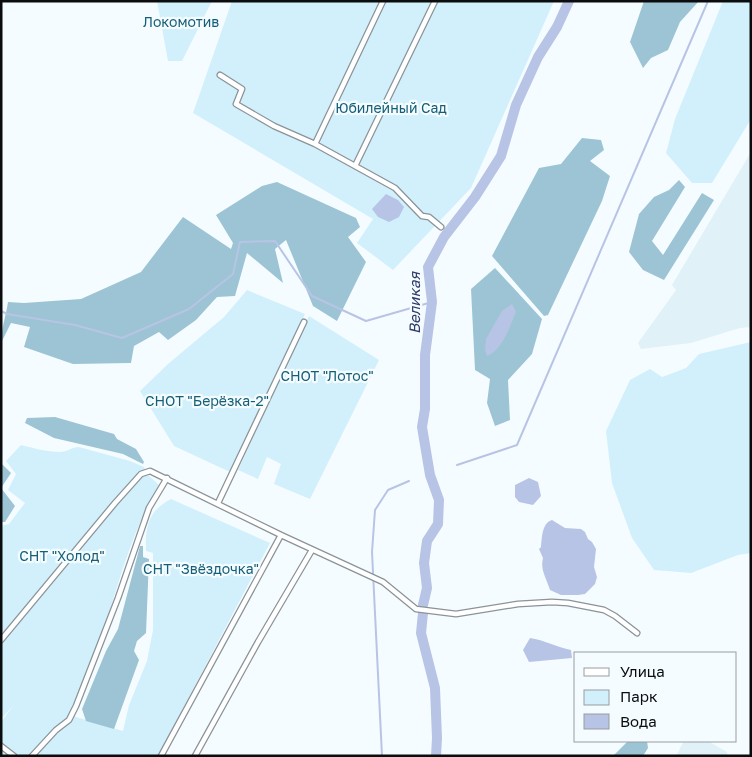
<svg xmlns="http://www.w3.org/2000/svg" width="752" height="757" viewBox="0 0 752 757" font-family="'Golos Text',sans-serif">
<style>
.built{fill:#e0f1f8}
.green{fill:#d1f0fc}
.forest{fill:#9cc4d4}
.water{fill:#b8c4e5}
.lines{fill:none;stroke-linecap:round;stroke-linejoin:round}
.stream{stroke:#b8c4e5;stroke-width:2}
.river{stroke:#b8c4e5;stroke-width:10}
.street-casing{stroke:#8b9397;stroke-width:7}
.street{stroke:#fff;stroke-width:4.5}
.labels{text-anchor:middle;dominant-baseline:central;stroke-width:4.5;stroke-linejoin:round;paint-order:stroke}
.park-label{font-size:14px;fill:#145f77;stroke:#f5fcff}
.water-label{font-size:15px;font-style:italic;fill:#2d3b67;stroke:#f5fcff}
</style>
<rect width="100%" height="100%" fill="#f5fcff"/>
<path class="built" d="M751 152V327L740 328 691 343 641 349 638 343 676 290 672 285Z
M684 741H708L727 752 728 756H676Z"/>
<path class="green" d="M157 1H212L182 61H168Z
M232 1H554L471 188 393 270 357 243 373 219 193 113Z
M723 1H751V119L712 183H692L666 153 675 119Z
M247 290 305 314 230 472 174 446 140 391 168 364 224 317Z
M309 316 379 360 310 499 274 484 281 464 267 457 258 479 238 470Z
M751 342V553L738 555 691 573 654 570 632 538 612 483 606 431 630 380 650 369 662 377 686 368 699 354Z
M21 445C33 448 47 452 60 452 67 452 72 447 79 447L130 461 144 467 146 473 159 485C136 524 123 567 110 610 99 645 86 680 71 714L76 717 123 731 129 705 147 661 153 630V553L146 551C145 527 148 511 171 499L270 543 158 756H1V722L13 706 1 719V526L9 524 25 503 8 490 16 474 6 461Z"/>
<path class="forest" d="M644 1H699L680 22 668 50 651 58 643 68 630 42Z
M582 138 601 140 604 150 590 161 610 176 602 201 548 315 544 316 492 256 539 168 561 164Z
M679 180 685 187 652 241 663 255 702 193 714 200 664 280 643 270 629 252 639 214 654 197 669 190Z
M277 182 356 218 360 227 348 237 366 262 337 321 313 306 286 240 275 249 283 283 247 253 235 296 217 297 196 320 168 340 159 332 134 346 131 363 73 364 24 347 30 327 11 323 1 343C1 329 6 316 8 302L24 303 81 299 141 272 183 217 231 249 233 243 216 215 262 186Z
M495 268 542 319 532 354 508 380 510 420 495 426 487 403 490 379 475 370 471 289Z
M55 417 114 434 117 439 136 449 144 462 143 464 123 454 54 438 25 423 27 418Z
M1 463 11 473 1 488 15 506 5 522H1Z
M140 546H143V557L149 559 146 633 137 641 134 651 139 660 114 729 86 721 82 709 106 651 118 629Z
M628 741H647L648 748 643 756H613Z"/>
<path class="water" d="M386 194 398 200 404 207 399 217 389 222 378 217 372 209Z
M512 304 516 312C510 326 502 351 487 356L485 350 486 339 502 311Z
M529 478 538 482 541 496 533 505 519 502 515 497V485Z
M552 520 565 528 581 529 585 532 588 539 592 542 596 549 594 567 597 577 595 584 585 594 578 595H561L550 590C546 577 540 570 543 558L539 549 541 547C542 537 542 523 552 520Z
M530 638C544 640 557 647 571 650L572 658 529 662 523 650Z"/>
<g class="lines">
<path class="stream" d="M1 311 7 314 75 325 122 338 189 309 233 274 240 242 275 241 312 296 366 321 432 302
M457 465 517 445 708 1
M382 756 372 552 375 510 388 490 409 481"/>
<path class="river" d="M423 605 427 588 424 563 427 541 438 524 439 500 430 475 422 427 425 409V355L432 302 428 267 444 237 475 197 501 156 516 105 538 57 557 27 569 1
M423 613 421 633 435 688 437 738 436 756"/>
<g class="street-casing">
<path id="street" d="M220 75 242 89 236 104 274 126 315 144 395 188 422 216 429 217 441 227
M315 144 383 1
M355 166 435 1
M218 503 304 322
M1 640 115 503 141 474 150 471 281 535 383 582 416 609 456 614 518 604 552 602 568 603 604 610 615 616 637 633
M1 746 14 756
M32 756 56 730 69 720 76 706 118 598 149 508 167 478
M161 756 281 535
M195 756 258 642 312 550"/>
</g>
<use href="#street" class="street"/>
</g>
<g class="labels">
<g class="park-label">
<text x="181" y="21">Локомотив</text>
<text x="391" y="107">Юбилейный Сад</text>
<text x="327" y="375">СНОТ "Лотос"</text>
<text x="207" y="400">СНОТ "Берёзка-2"</text>
<text x="62" y="555">СНТ "Холод"</text>
<text x="201" y="568">СНТ "Звёздочка"</text>
</g>
<g class="water-label">
<text transform="translate(414 303) rotate(-90)">Великая</text>
</g>
</g>
<rect width="752" height="757" fill="none" stroke="#0a0c0e" stroke-width="5"/>
<rect x="574" y="652" width="162" height="90" fill="#f5fcff" stroke="#979c9f"/>
<rect x="584" y="668" width="25" height="8" fill="#ffffff" stroke="#979c9f"/>
<text x="620" y="677" font-size="15" fill="#0a0c0e">Улица</text>
<rect x="584" y="690" width="25" height="15" fill="#d1f0fc" stroke="#979c9f"/>
<text x="620" y="702" font-size="15" fill="#0a0c0e">Парк</text>
<rect x="584" y="714" width="25" height="15" fill="#b8c4e5" stroke="#979c9f"/>
<text x="620" y="727" font-size="15" fill="#0a0c0e">Вода</text>
</svg>
